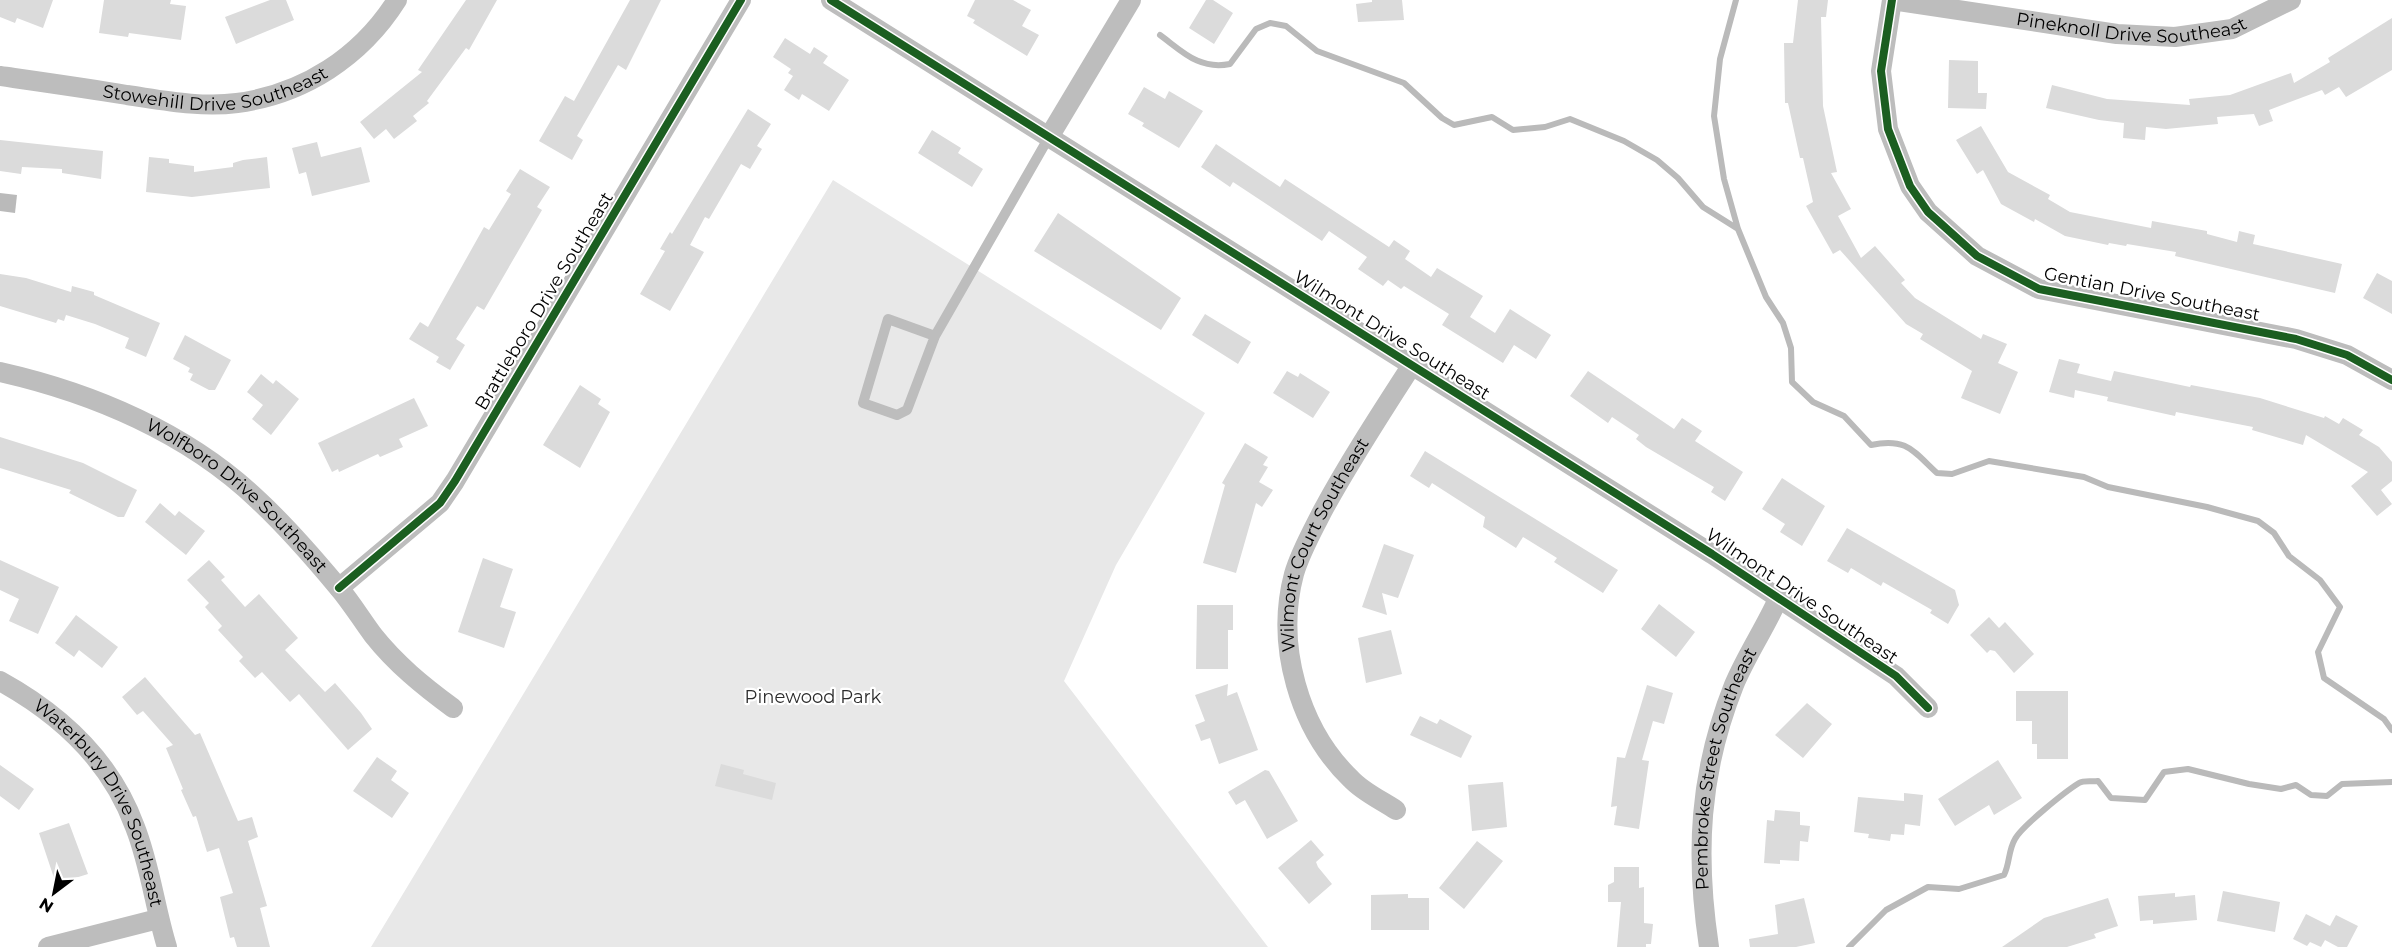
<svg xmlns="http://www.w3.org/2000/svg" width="2392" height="947" viewBox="0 0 2392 947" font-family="Montserrat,sans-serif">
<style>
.green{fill:#e8e8e8}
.water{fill:#bababa}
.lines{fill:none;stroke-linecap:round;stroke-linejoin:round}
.stream{stroke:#bababa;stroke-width:6}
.building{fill:#dbdbdb}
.lane{stroke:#bdbdbd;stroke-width:10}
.street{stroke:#bdbdbd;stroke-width:20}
.cycleway-casing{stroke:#fff;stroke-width:11}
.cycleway{stroke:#1b5e20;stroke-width:8}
.labels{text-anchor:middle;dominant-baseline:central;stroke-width:4.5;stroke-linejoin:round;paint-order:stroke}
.street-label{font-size:18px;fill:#000;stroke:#fff}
.park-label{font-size:18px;fill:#2c2c2c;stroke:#fff}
</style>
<rect width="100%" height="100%" fill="#fff"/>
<path class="green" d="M833 180 1205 413 1116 565 1064 681 1268 947H371Z"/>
<path class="water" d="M0 193 17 195 15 213 0 211Z"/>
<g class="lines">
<path class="stream" d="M1736 0 1720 59 1714 116 1724 179 1738 229 1766 297 1783 323 1791 348 1792 382 1813 402 1844 416 1871 445C1907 437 1914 452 1937 473L1952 474 1989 461 2084 477 2108 487 2207 507 2258 521 2274 533 2289 556 2320 580 2340 607 2318 652 2324 678 2384 719 2392 730
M1160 35C1183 52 1199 70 1230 64L1256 29 1270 23 1286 26 1317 51 1404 83 1442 118 1454 125 1492 117 1513 130 1545 127 1570 119 1624 141 1657 160 1678 178 1703 207 1738 229
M1849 947 1886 910 1928 887 1959 889 2004 875C2010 863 2008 851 2015 839 2022 826 2066 791 2079 783 2084 780 2092 782 2098 781L2111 798 2145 800 2164 772 2188 769 2249 784 2281 789 2296 785 2311 795 2327 796 2342 784 2392 782"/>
</g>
<path class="building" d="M0 0H53L43 28 17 18 15 23 0 17Z
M104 0H171L170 4 186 6 181 40 129 33 128 37 99 33Z
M270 0H286L294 20 236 44 225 17Z
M466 0H497L469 50 466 48 427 101 429 103 413 116 417 121 394 139 386 129 374 139 360 122 422 72 418 70Z
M630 0H661L626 70 618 65 577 136 583 140 572 160 539 141 565 96 574 101Z
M975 0H1013L1031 10 1022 26 1039 35 1027 56 973 23 975 20 967 16Z
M1206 0H1213L1233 13 1214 44 1189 28Z
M1372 0H1402L1404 20 1358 22 1356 4 1372 2Z
M1798 0H1828L1826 17H1821L1823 106 1837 172 1831 173 1851 209 1838 216 1861 258 1875 246 1905 280 1901 283 1915 298 1981 339 1983 334 2007 344 1998 363 2018 372 2000 414 1961 398 1972 371 1920 339 1923 334 1906 324 1840 250 1833 254 1806 206 1813 202 1803 158H1800L1788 103H1785L1784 43H1793Z
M2392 18V70L2346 97 2339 87 2325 95 2322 90 2269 110 2273 121 2259 126 2254 114 2217 117 2218 124 2166 129 2146 127 2145 140 2123 138 2124 123 2099 120 2046 108 2052 85 2107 99 2190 105 2189 99 2230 95 2291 73 2294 83 2330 62 2328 58Z
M785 38 810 54 814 47 828 56 823 63 849 80 829 111 802 94 799 100 784 90 793 76 788 73 791 69 773 57Z
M1949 60 1978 61V93H1987L1986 109 1948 108Z
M1144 87 1165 99 1169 91 1203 111 1179 148 1142 126 1144 123 1128 114Z
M748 109 771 124 757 146 762 149 750 169 741 164 709 219 705 217 690 245 704 252 670 311 640 294 665 251 660 249 670 232 672 234Z
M1981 126 2008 172 2050 195 2048 199 2070 212 2151 228 2152 221 2207 231V234L2237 242 2239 231 2255 235 2253 244 2342 264 2335 293 2175 256 2176 252 2127 244 2126 246 2109 243 2108 245 2065 236 2035 219 2034 222 2001 204 1983 170 1977 174 1956 140Z
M932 130 961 148 958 153 983 169 972 187 918 153Z
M0 140 103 151 101 179 62 173V169L22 167 21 174 0 171Z
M317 142 321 157 361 147 370 182 312 196 306 172 299 174 292 148Z
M1216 144 1280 187 1285 179 1389 247 1394 240 1410 251 1405 259 1431 277 1437 268 1483 296 1470 317 1495 333 1510 309 1551 335 1536 359 1514 345 1503 363 1442 325 1449 314 1404 286 1401 289 1388 280 1383 286 1358 269 1367 257 1329 231 1322 241 1233 182 1230 187 1201 167Z
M149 157 169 159V163L194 166V172L233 167V163L243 160 267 157 270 188 192 197 146 192Z
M520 169 550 187 537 207 542 210 484 310 477 306 456 339 465 345 450 370 436 362 439 357 409 339 420 322 428 327 484 227 489 230 511 194 506 191Z
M1058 213 1181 298 1161 330 1034 251Z
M2377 273 2392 281V314L2363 298Z
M0 274 26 278 71 292 72 286 94 292V295L160 323 146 357 125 348 129 338 95 324 66 315 64 321 58 319 56 323 0 306Z
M1205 314 1251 342 1238 364 1192 335Z
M185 335 231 360 215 390H209L190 380 193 374 188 372 190 368 173 359Z
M2059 359 2080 364 2077 373 2111 381 2114 371 2190 387 2191 385 2260 398 2324 418 2325 416 2339 424 2343 418 2363 430 2359 435 2379 447 2392 462V481L2381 490 2392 504 2377 516 2351 486 2368 472 2306 435 2303 445 2252 430 2253 427 2176 412 2175 416 2107 401 2108 397 2075 390 2074 398 2049 392Z
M1287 371 1298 377 1300 373 1330 392 1313 418 1273 393Z
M1588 371 1674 429 1682 418 1702 431 1695 441 1743 472 1725 501 1711 492 1714 487 1646 447 1636 439 1639 435 1612 417 1608 423 1570 396Z
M261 374 273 384 276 380 299 399 271 435 252 419 263 405 247 392Z
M580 385 601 399 598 404 610 412 580 468 543 445Z
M414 398 428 426 399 439 403 447 380 457 378 454 339 472 338 469 332 472 318 443Z
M0 437 83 463 137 490 124 517H118L69 493 71 490 0 468Z
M1245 443 1268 457 1263 465 1268 467 1259 482 1273 490 1262 507 1256 503 1236 573 1203 563 1225 485 1222 483Z
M1425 451 1618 570 1603 593 1554 562 1557 558 1523 537 1516 548 1483 527 1485 517 1432 483 1429 488 1410 476Z
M1782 478 1825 506 1802 546 1780 532 1785 524 1762 509Z
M160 503 175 516 179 511 205 531 186 555 145 522Z
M1847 528 1955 590 1959 605 1948 624 1930 613 1932 610 1883 582 1881 586 1851 568 1848 573 1827 561Z
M1384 544 1414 555 1398 598 1382 593 1387 615 1362 607Z
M483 558 513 569 500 607 516 612 504 648 458 632Z
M0 560 59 587 38 634 9 621 19 599 0 590Z
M209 560 225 577 221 580 245 607 259 594 298 638 285 650 325 692 335 683 361 713 372 729 348 750 299 694 290 702 262 672 255 678 239 661 243 657 218 630 222 626 205 607 209 603 187 580Z
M1659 604 1695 632 1676 657 1641 629Z
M1197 605H1233V630H1228V669H1196Z
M76 615 118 647 102 668 79 650 74 657 55 643Z
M1989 617 1999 628 2005 622 2034 654 2014 673 1995 651 1990 650 1987 653 1970 635Z
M1391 630 1402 674 1366 683 1358 638Z
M145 677 195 735 200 733 238 821 252 817 258 837 248 841 267 906 260 908 270 947H237L234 937 230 938 220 897 233 893 219 848 207 852 196 816 193 817 181 790 183 789 166 748 173 745 143 711 137 715 122 697Z
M1228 684 1227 696 1237 692 1258 750 1219 764 1210 738 1201 741 1195 725 1205 721 1195 695Z
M1647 685 1673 693 1664 724 1653 721 1642 760 1649 761 1639 829 1614 825 1617 806 1611 807 1617 757 1625 758Z
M2016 691H2068V759H2037V744H2032V721H2016Z
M1807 703 1832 724 1803 758 1775 735Z
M1420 716 1437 724 1440 719 1472 736 1461 758 1410 735Z
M377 757 397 771 391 780 409 793 392 818 353 791Z
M1998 760 2022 798 1994 815 1989 805 1955 826 1938 799Z
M721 764 744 770 743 774 776 783 772 800 715 786Z
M0 765 34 789 19 810 0 796Z
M1265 770 1269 771 1298 821 1267 839 1245 800 1236 805 1228 792Z
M1503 782 1507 827 1472 831 1468 785Z
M1904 793 1923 795 1920 826 1905 824 1904 835 1891 834 1890 841 1868 838 1869 834 1854 832 1858 797 1904 801Z
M1775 810 1800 812V825L1810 826 1808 842 1800 841 1799 861 1780 860V864L1764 863 1767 820 1774 821Z
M69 823 88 874 56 884 39 833Z
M1311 840 1324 855 1316 862 1318 867 1332 884 1309 904 1278 868Z
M1477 841 1503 861 1464 909 1439 888Z
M1614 867H1639V888L1644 887V923L1653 924 1651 944H1646V947H1617L1621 902H1608V885L1614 882Z
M2223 891 2280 902 2275 932 2217 921Z
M2175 893V897L2195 895 2197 920 2153 924V920L2140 921 2138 896Z
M1408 894V898H1429V930H1371V895Z
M1804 898 1815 943 1796 947H1750L1749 939 1778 934 1775 905Z
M2108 898 2118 926 2094 934 2096 938 2067 947H2002L2044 918Z
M2306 914 2330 926 2336 915 2358 926 2347 947H2338L2325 940 2321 947 2310 942 2307 946 2293 939Z"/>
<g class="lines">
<path class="lane" d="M935 336 888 319 863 403 897 415 907 410 935 336 1049 137"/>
<g class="street">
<path d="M831 0 1712 554 1896 676 1928 708"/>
<path d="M1892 0 1881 71 1888 129 1910 186 1928 212 1977 256 2039 289 2296 339 2347 355 2392 380"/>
<path id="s1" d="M1892 0 2117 34 2175 37 2232 29 2291 0"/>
<path id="s2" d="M0 76C42 82 85 88 127 95 162 100 201 108 237 103 304 94 361 57 397 0"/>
<path d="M1049 137 1131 0"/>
<path id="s3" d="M0 372C93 393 188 433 258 500 286 526 313 557 338 587 351 602 361 619 373 635 396 664 423 686 453 708"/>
<path d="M339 588 440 503 455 481 741 0"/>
<path id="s4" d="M0 681C60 714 111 761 135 827 150 865 155 908 167 947"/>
<path id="s5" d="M1396 810C1381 800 1363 792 1351 779 1299 729 1275 645 1294 574 1300 553 1312 532 1322 512 1349 462 1381 413 1412 365"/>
<path d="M48 947 158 919"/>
<path id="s6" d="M1709 947C1695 854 1699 773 1734 685 1746 656 1765 628 1778 599"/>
</g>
<g class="cycleway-casing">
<path id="cycleway" d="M831 0 1712 554 1896 676 1928 708
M1892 0 1881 71 1888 129 1910 186 1928 212 1977 256 2039 289 2296 339 2347 355 2392 380
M339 588 440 503 455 481 741 0"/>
</g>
<use href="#cycleway" class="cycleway"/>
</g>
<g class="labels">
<g class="street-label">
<text stroke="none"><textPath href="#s1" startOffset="242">Pineknoll Drive Southeast</textPath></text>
<text stroke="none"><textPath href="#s2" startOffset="219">Stowehill Drive Southeast</textPath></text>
<text transform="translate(2152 294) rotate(11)">Gentian Drive Southeast</text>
<text transform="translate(544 301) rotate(-59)">Brattleboro Drive Southeast</text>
<text transform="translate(1392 335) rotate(32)">Wilmont Drive Southeast</text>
<text stroke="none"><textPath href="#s3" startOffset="272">Wolfboro Drive Southeast</textPath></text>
<text stroke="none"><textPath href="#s5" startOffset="314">Wilmont Court Southeast</textPath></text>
<text transform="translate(1802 596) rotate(34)">Wilmont Drive Southeast</text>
<text stroke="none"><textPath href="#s6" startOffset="182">Pembroke Street Southeast</textPath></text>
<text stroke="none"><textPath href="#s4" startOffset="164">Waterbury Drive Southeast</textPath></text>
</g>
<g class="park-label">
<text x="813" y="697">Pinewood Park</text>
</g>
</g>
<g transform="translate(54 893) rotate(212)" stroke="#ffffff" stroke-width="4.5" paint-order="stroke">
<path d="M0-4.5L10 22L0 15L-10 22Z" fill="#000000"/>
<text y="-9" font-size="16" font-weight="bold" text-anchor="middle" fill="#000000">N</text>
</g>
</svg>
